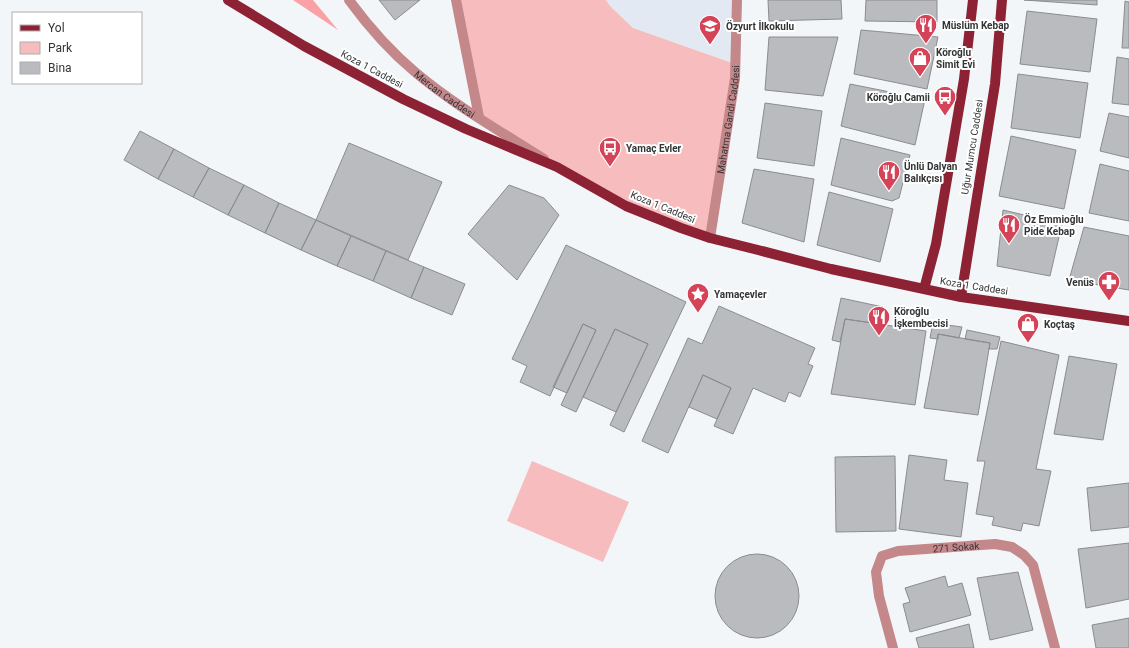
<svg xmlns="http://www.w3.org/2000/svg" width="1129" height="648" viewBox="0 0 1129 648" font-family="Roboto,sans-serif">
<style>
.built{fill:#e2e9f3}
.green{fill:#f6bcbe}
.forest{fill:#faa1a6}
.building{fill:#b9bbbf;stroke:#8a8c8f}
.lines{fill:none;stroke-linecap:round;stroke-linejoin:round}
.minor{stroke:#c4878a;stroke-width:10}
.major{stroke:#8d2234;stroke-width:10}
.labels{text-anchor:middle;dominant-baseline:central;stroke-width:4;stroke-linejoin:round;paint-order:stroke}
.poi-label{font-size:10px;font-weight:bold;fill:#333435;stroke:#fff;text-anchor:start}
.street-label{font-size:10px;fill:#333435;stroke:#fff}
</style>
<rect width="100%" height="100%" fill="#f3f6f9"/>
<path class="built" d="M606 0H737L735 64 633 28 610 6Z"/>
<path class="green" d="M456 0H606L610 6 633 28 735 64 710 238 626 206 479 117Z
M532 461 629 502 603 562 507 521Z"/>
<path class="forest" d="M293 0H313L338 30Z"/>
<path class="building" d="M379 0H420L395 20Z
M768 0H841L842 19 769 21Z
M866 0H937V22L865 21Z
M1024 0H1097V5Z
M1125 1 1129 2V48H1122Z
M1027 11 1097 19 1090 72 1020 64Z
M861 30 938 37 927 89 854 74Z
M769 37H838L823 96 765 90Z
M1117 57 1129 59V105L1112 103Z
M1018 74 1088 83 1080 138 1011 128Z
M850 84 925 99 915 145 841 126Z
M765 103 822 111 814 166 757 158Z
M1109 113 1129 117V158L1100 151Z
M140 131 174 149 158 179 124 160Z
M1011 136 1076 150 1064 209 999 196Z
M841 138 910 155 899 198 892 201 831 185Z
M349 143 442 182 408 260 316 220Z
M174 149 209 168 193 197 158 179Z
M1100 164 1129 171V221L1089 213Z
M209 168 244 185 228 215 193 197Z
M754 169 814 179 804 242 742 223Z
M244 185 279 203 265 233 228 215Z
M509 185 544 198 559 215 517 280 468 234Z
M829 192 893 209 880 262 817 245Z
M279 203 316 220 301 250 265 233Z
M1003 210 1062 224 1050 276 997 266Z
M316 220 351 236 337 266 301 250Z
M1084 227 1129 236V290L1069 280Z
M351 236 386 251 373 281 337 266Z
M566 245 686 302 624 432 610 425 648 344 615 329 576 412 561 405 596 330 583 324 550 396 520 382 527 366 512 359Z
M386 251 424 267 411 298 373 281Z
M424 267 465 284 452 315 411 298Z
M841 298 883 307 879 324 845 319 840 342 832 340Z
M719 306 815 348 808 364 813 366 800 397 789 392 785 402 753 388 733 434 714 426 731 388 703 375 668 453 642 441 688 338 702 344Z
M845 319 926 331 915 405 831 394Z
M933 323 962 327 959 338 938 334V339L930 338Z
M583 324 596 330 567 393 553 387Z
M615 329 648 344 616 412 583 397Z
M967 330 1000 337 997 349H989L990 343 965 339Z
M938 334 990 343 978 415 924 408Z
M1001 341 1059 355 1036 469 1051 471 1039 526 1023 523 1021 531 992 525 994 517 976 514 985 461H977Z
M1069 356 1117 364 1103 440 1054 434Z
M703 375 731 388 717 419 689 407Z
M909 455 947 460 944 480 968 483 961 537 899 529Z
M895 456 896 531 836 532 835 457Z
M1129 483V527L1091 531 1087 488Z
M1129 543V599L1086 608 1078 549Z
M715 596a42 42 0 1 1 84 0a42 42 0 1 1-84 0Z
M1018 572 1033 630 990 640 977 578Z
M945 576 948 587 962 583 971 615 910 632 903 604 910 602 905 588Z
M1129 618V648H1096L1092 625Z
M969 624 974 648H919L916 638Z"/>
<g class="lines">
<g class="minor">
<path id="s1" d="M349 0C368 26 390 51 415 72 454 105 500 131 544 159"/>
<path d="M456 0 479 117"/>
<path id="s2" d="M710 238 735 78 737 0"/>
<path id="s3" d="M893 648 879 596 876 572 882 556 898 551 995 544 1012 547 1024 555 1033 565 1055 648"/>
</g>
<path class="major" d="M228 0 304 46 403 99 466 129 557 167 626 206 681 228 710 238 758 250 831 269 924 289 961 297 1129 321
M924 289 936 244 964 79 973 0
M961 297 995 84 1002 0"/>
</g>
<defs>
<g id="restaurant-pin" transform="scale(1.15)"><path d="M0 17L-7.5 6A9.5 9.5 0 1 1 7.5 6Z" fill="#d44358" stroke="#fff"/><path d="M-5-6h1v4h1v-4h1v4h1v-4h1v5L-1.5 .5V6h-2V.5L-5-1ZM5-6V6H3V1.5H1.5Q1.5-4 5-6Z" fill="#fff"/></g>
<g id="school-pin" transform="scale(1.15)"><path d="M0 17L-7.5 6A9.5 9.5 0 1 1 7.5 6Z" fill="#d44358" stroke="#fff"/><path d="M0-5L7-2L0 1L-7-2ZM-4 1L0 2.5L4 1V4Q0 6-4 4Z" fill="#fff"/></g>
<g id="shop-pin" transform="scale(1.15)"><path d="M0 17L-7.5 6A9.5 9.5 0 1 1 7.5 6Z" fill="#d44358" stroke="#fff"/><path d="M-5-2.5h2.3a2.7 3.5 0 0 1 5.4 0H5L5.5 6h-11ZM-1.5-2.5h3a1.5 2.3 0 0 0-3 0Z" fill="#fff"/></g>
<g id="bus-pin" transform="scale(1.15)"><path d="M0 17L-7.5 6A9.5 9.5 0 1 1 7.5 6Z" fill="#d44358" stroke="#fff"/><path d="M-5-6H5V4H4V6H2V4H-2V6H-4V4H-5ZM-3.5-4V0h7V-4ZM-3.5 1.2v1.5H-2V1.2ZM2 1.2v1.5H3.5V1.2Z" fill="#fff"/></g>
<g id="pharmacy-pin" transform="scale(1.15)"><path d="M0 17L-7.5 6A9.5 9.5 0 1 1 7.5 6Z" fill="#d44358" stroke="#fff"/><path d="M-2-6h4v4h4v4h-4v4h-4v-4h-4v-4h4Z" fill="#fff"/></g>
<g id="sight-pin" transform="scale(1.15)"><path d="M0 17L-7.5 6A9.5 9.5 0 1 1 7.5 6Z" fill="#d44358" stroke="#fff"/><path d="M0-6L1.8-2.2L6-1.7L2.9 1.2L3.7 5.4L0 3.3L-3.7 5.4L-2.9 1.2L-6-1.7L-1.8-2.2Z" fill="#fff"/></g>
</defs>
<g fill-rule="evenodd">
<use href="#restaurant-pin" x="926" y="25"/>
<use href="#school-pin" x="710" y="26"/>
<use href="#shop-pin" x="920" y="58"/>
<use href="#bus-pin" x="945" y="97"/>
<use href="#bus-pin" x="610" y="148"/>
<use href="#restaurant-pin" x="889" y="172"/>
<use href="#restaurant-pin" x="1009" y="225"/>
<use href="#pharmacy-pin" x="1109" y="282"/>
<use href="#sight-pin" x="698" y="294"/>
<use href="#restaurant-pin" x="879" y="317"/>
<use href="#shop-pin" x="1028" y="324"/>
</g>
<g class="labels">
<g class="poi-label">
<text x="942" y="25">Müslüm Kebap</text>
<text x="726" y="26">Özyurt İlkokulu</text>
<text x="936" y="52">Köroğlu<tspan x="936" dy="12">Simit Evi</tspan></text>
<text x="930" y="97" text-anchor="end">Köroğlu Camii</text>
<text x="626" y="148">Yamaç Evler</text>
<text x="904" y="166">Ünlü Dalyan<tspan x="904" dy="12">Balıkçısı</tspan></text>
<text x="1024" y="219">Öz Emmioğlu<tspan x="1024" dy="12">Pide Kebap</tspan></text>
<text x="1094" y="282" text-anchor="end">Venüs</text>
<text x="714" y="294">Yamaçevler</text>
<text x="894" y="311">Köroğlu<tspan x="894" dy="12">İşkembecisi</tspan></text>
<text x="1044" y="324">Koçtaş</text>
</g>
<g class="street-label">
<text transform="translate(372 69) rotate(28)">Koza 1 Caddesi</text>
<text stroke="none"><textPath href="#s1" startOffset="135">Mercan Caddesi</textPath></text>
<text stroke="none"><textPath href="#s2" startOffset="120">Mahatma Gandi Caddesi</textPath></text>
<text transform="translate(972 147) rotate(-81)">Uğur Mumcu Caddesi</text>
<text transform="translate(663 207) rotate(22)">Koza 1 Caddesi</text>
<text transform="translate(974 286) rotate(9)">Koza 1 Caddesi</text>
<text stroke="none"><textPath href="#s3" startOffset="170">271 Sokak</textPath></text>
</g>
</g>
<rect x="12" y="12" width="130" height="72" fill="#ffffff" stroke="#adaeae"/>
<rect x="20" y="25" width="20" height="6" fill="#8d2234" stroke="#adaeae"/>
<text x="48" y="32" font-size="12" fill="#333435">Yol</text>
<rect x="20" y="42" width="20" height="12" fill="#f6bcbe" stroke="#adaeae"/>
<text x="48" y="52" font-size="12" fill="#333435">Park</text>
<rect x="20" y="62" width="20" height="12" fill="#b9bbbf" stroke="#adaeae"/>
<text x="48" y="72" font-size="12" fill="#333435">Bina</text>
</svg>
